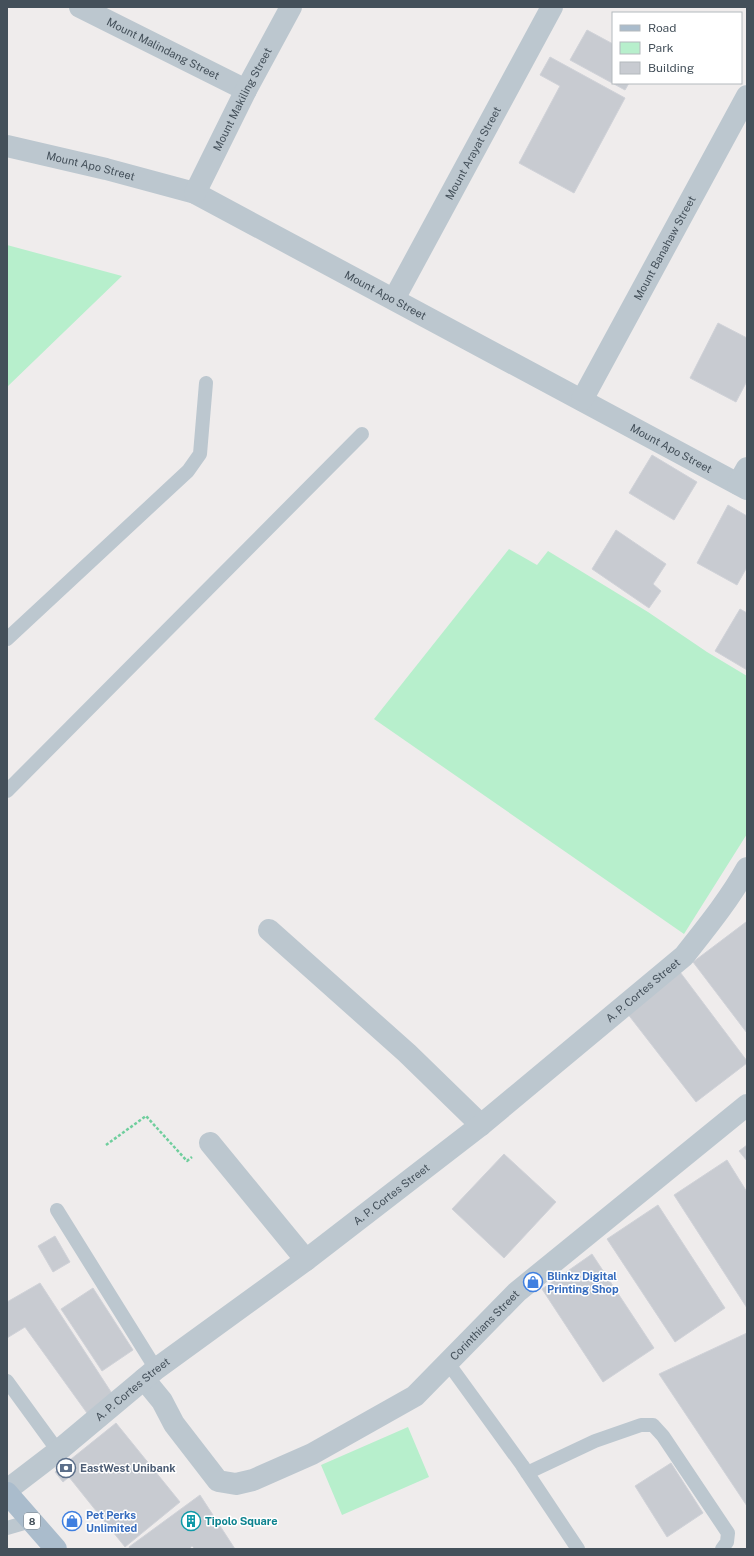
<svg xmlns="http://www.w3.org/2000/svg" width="754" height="1556" viewBox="0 0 754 1556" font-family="'Public Sans',sans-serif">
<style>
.green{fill:#b7efcc}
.building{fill:#c8cbd1;stroke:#d0d2d8}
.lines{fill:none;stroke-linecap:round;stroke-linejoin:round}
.path{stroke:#6fce9d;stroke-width:2.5;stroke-dasharray:3 2;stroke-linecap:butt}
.service{stroke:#bcc7cf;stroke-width:14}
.minor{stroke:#bcc7cf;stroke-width:22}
.primary{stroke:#aabccc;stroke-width:22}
.labels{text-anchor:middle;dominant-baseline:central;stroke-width:3;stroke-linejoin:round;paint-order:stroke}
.shield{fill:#fff;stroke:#7c848c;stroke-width:1}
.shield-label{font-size:10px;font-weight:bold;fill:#44505a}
.street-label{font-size:11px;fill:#44505a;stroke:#fff}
.shop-label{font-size:11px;font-weight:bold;fill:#366cbe;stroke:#fff;text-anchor:start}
.service-label{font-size:11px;font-weight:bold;fill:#4e5e75;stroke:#fff;text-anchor:start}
.culture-label{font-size:11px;font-weight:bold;fill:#0d838f;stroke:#fff;text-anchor:start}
</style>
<rect width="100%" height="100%" fill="#efecec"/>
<path class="green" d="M7 245 122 276 7 387Z
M509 549 537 565 548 551 648 612 707 652 747 676V834L684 934 374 719Z
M408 1427 429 1477 342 1515 321 1465Z"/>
<path class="building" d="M587 30 613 44V83H629L625 90 570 60Z
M550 57 625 98 574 193 519 163 560 86 540 75Z
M718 323 747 338V381L736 402 690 378Z
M652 455 697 482 674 520 629 493Z
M728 505 747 516V567L737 585 697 563Z
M616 530 666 564 653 584 661 591 649 608 592 569Z
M740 609 747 613V670L715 651Z
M746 922 747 923V1033L693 962Z
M680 972 747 1061V1063L696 1102 627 1013Z
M747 1145V1161L739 1151Z
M504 1154 556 1202 504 1258 452 1209Z
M727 1160 747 1192V1308L674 1195Z
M658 1205 725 1308 675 1342 607 1239Z
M55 1236 70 1262 53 1272 38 1246Z
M592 1254 654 1348 603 1382 542 1289Z
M40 1283 113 1395 87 1413 25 1327 7 1338V1302Z
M93 1288 133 1350 102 1371 61 1309Z
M747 1333V1506L659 1374Z
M116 1423 180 1502 125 1547 69 1477 63 1482 55 1472Z
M671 1463 703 1513 667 1537 635 1486Z
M200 1495 235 1549H195L192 1546 189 1549H130L129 1547Z"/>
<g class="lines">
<path class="path" d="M106 1145 146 1116 187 1161 192 1157"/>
<path class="service" d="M7 639 188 471 200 454 206 383
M7 791 362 434
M57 1210 156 1369
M448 1363 522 1465 578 1549
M7 1381 58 1451
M527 1473 595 1441 641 1425H653L663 1436 728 1533 727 1542 722 1549
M7 1528 31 1521"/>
<g class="minor">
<path id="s1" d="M80 7 246 90"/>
<path id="s2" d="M7 146 106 169 195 193 747 489"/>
<path id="s3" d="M195 193 246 90 291 7"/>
<path id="s4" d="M394 299 552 7"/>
<path id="s5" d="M582 400 747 96"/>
<path d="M738 484 747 468"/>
<path d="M269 930 407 1053 481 1125"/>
<path d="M210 1143 306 1260"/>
<path id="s6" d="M144 1379 162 1401 174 1424 218 1481 236 1484 253 1480 312 1454 415 1396 517 1292 747 1105"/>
<path id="s7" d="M7 1490 58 1451 156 1369 306 1260 481 1125 684 956C706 928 729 900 747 868"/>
</g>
<path class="primary" d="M7 1493 56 1549"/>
</g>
<defs>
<g id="shop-ring" transform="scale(1)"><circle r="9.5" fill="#fff" stroke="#3f7fe0" stroke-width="1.5"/><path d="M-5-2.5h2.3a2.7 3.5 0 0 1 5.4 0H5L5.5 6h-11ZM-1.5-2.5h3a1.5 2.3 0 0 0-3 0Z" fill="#3f7fe0"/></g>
<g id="bank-ring" transform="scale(1)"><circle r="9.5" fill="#fff" stroke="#5c6f8a" stroke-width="1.5"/><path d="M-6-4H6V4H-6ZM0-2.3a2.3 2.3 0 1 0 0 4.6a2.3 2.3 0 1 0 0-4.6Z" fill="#5c6f8a"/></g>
<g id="building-ring" transform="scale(1)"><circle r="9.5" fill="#fff" stroke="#0f9aa8" stroke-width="1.5"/><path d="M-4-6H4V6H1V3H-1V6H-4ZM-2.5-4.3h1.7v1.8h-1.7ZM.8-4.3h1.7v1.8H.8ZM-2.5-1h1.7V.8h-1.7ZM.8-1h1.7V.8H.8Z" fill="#0f9aa8"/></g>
</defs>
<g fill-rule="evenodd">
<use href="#shop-ring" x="533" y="1282"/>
<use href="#bank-ring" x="66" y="1468"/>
<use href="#shop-ring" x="72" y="1521"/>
<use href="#building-ring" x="191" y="1521"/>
</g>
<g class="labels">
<rect class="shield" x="24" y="1513" width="16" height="16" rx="3"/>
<g class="shield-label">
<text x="32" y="1521">8</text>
</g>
<g class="street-label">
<text stroke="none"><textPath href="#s1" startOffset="93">Mount Malindang Street</textPath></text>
<text stroke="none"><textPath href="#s3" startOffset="105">Mount Makiling Street</textPath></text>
<text stroke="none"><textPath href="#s4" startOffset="166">Mount Arayat Street</textPath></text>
<text stroke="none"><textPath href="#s2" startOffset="86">Mount Apo Street</textPath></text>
<text stroke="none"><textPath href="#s5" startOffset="173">Mount Banahaw Street</textPath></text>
<text stroke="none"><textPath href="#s2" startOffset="410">Mount Apo Street</textPath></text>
<text stroke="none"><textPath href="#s2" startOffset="734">Mount Apo Street</textPath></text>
<text stroke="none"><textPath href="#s7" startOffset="809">A. P. Cortes Street</textPath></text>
<text stroke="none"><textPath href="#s7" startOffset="485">A. P. Cortes Street</textPath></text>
<text stroke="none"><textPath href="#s6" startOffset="444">Corinthians Street</textPath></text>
<text stroke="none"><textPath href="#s7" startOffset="161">A. P. Cortes Street</textPath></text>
</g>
<g class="shop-label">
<text x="547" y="1276">Blinkz Digital<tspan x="547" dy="13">Printing Shop</tspan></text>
<text x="86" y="1515">Pet Perks<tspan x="86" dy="13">Unlimited</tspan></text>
</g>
<g class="service-label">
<text x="80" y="1468">EastWest Unibank</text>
</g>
<g class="culture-label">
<text x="205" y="1521">Tipolo Square</text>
</g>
</g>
<rect width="754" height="1556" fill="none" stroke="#44505a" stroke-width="16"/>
<rect x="612" y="12" width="130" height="72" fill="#ffffff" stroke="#b4b9bd"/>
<rect x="620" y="25" width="20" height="6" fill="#aabccc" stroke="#b4b9bd"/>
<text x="648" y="32" font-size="12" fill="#44505a">Road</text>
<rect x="620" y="42" width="20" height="12" fill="#b7efcc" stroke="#b4b9bd"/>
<text x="648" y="52" font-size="12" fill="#44505a">Park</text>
<rect x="620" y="62" width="20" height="12" fill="#c8cbd1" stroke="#b4b9bd"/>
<text x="648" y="72" font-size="12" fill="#44505a">Building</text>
</svg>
